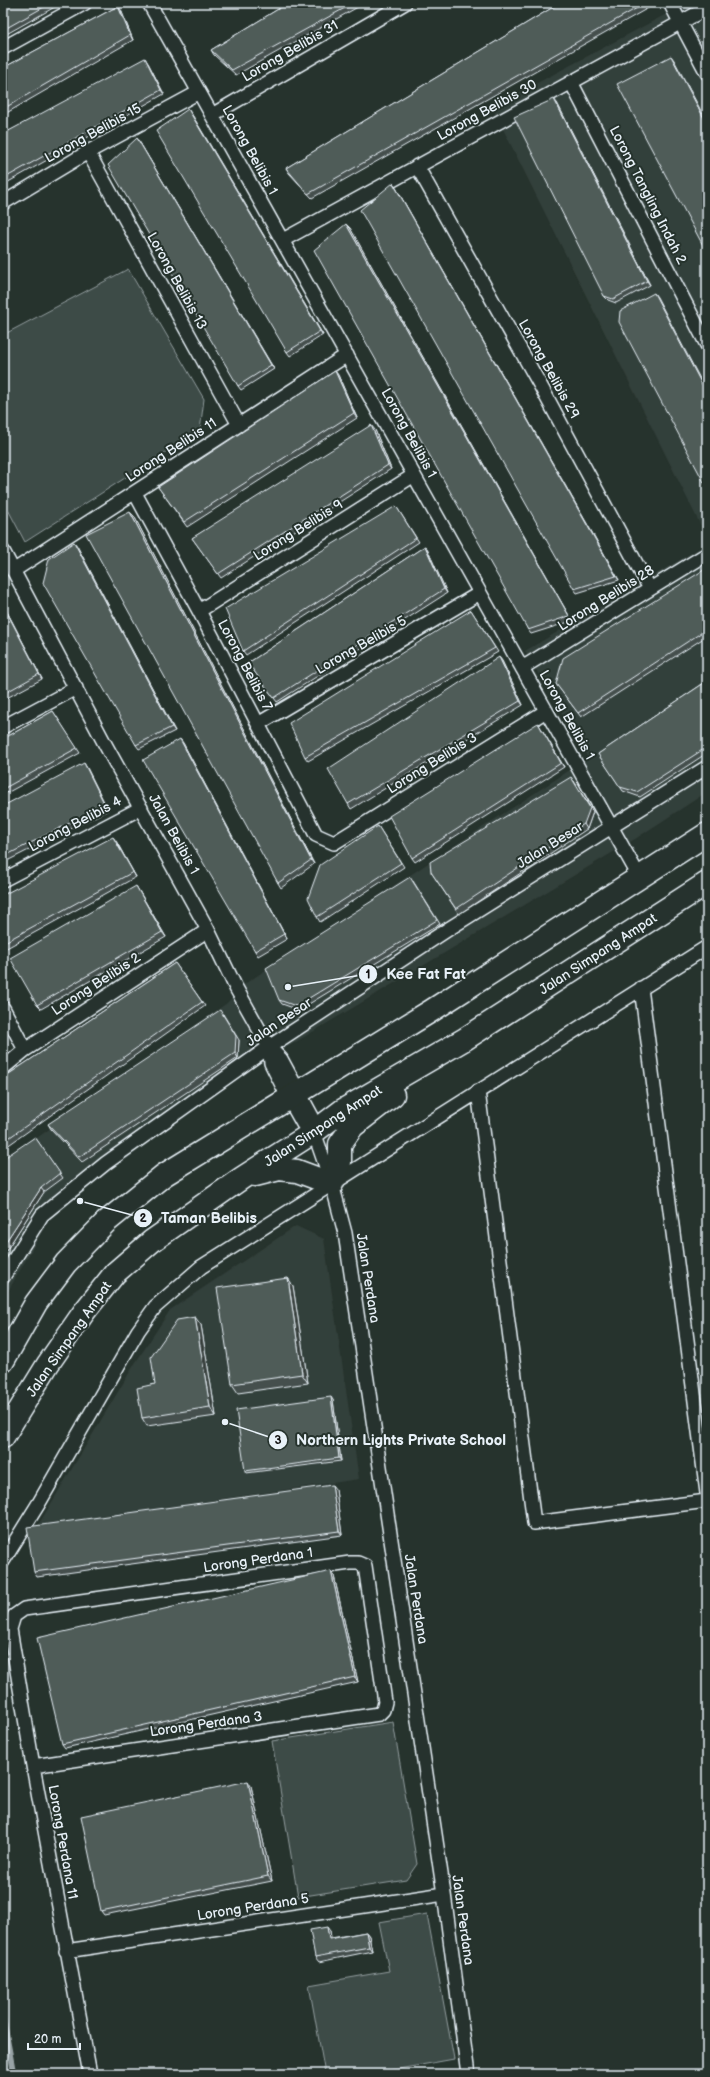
<svg xmlns="http://www.w3.org/2000/svg" width="710" height="2077" viewBox="0 0 710 2077" font-family="'Balsamiq Sans',sans-serif">
<style>
.built{fill:#333f3a}
.green{fill:#3e4b47;stroke:#939ea0}
.lines{fill:none;stroke-linecap:round;stroke-linejoin:round}
.stream{stroke:#98a3a5;stroke-width:5}
.minor-casing{stroke:#e8f1f8;stroke-width:16}
.trunk-casing{stroke:#e8f1f8;stroke-width:25}
.minor{stroke:#26332d;stroke-width:13}
.trunk{stroke:#26332d;stroke-width:22}
.wall{fill:#454f4d;stroke:#e8f1f8}
.shaded-wall{fill:#38403e;stroke:#e8f1f8}
.building{fill:#505c59;stroke:#e8f1f8}
.labels{text-anchor:middle;dominant-baseline:central;stroke-width:4;stroke-linejoin:round;paint-order:stroke}
.street-label{font-size:14px;fill:#e8f1f8;stroke:#26332d}
.leader{fill:none;stroke:#e8f1f8;stroke-width:1.5}
.callout-dot{fill:#e8f1f8;stroke:#26332d;stroke-width:1.5}
.mark-label{font-size:12px;text-anchor:middle;font-weight:bold;fill:#111}
.callout-label{font-size:15px;text-anchor:middle;font-weight:bold;fill:#e8f1f8;stroke:#26332d;stroke-width:4;stroke-linejoin:round;paint-order:stroke}
</style>
<rect width="100%" height="100%" fill="#26332d"/>
<filter id="ink" filterUnits="userSpaceOnUse"><feTurbulence type="fractalNoise" baseFrequency=".025" numOctaves="2"/><feDisplacementMap in="SourceGraphic" scale="8" xChannelSelector="R" yChannelSelector="G"/><feConvolveMatrix kernelMatrix="1 2 1 2 8 2 1 2 1" color-interpolation-filters="sRGB"/></filter>
<g filter="url(#ink)">
<path class="built" d="M687 3H692L707 33V538L492 107Z
M707 544V792L635 839 259 1064 54 1211 3 1300V1162L227 1003 246 983 588 758 525 651Z
M296 1226 324 1239 359 1479 37 1527 134 1365 170 1310Z"/>
<path class="green" d="M128 269 204 399 200 430 25 542 3 500V335Z
M393 1722 417 1864 406 1880 298 1897 272 1741Z
M427 1914 454 2059 371 2074H325L309 1985 389 1971 379 1922Z"/>
<g class="lines">
<path class="stream" d="M3 2015 14 2074"/>
<g class="minor-casing">
<path id="minor" d="M149 3 640 878
M670 3 707 73
M3 48 85 3
M571 82 707 345
M212 115 405 3
M88 152 239 425
M417 166 539 383 650 589
M3 203 88 152 199 92
M283 240 707 8
M135 493 199 611 316 835 334 843 546 711
M3 551 106 746 208 930 236 988 269 1047 271 1063 289 1099 303 1124 314 1132
M13 571 347 355
M199 611 414 475
M522 668 707 554
M258 724 480 593
M3 727 76 688
M3 880 141 808
M641 988 707 1493
M3 1008 25 1050
M269 1047 281 1059 314 1120V1132L332 1184 345 1233 444 1894 468 2074
M3 1068 25 1050 208 930
M478 1091 534 1523 707 1501
M3 1277 42 1215 106 1163 269 1047 450 928 707 767
M3 1561 39 1503 138 1331 155 1307 201 1267 707 947
M33 1766 379 1714 383 1710 385 1702 365 1566 358 1563H350L24 1609 14 1616 10 1629 33 1766 90 2074
M66 1951 444 1894"/>
</g>
<g class="trunk-casing">
<path id="trunk" d="M255 1175 279 1169 297 1171 332 1184 340 1162V1144L353 1126 393 1095
M3 1361 36 1303 66 1263 106 1222 164 1175 431 1011 707 834
M3 1437 48 1364 84 1312 115 1273 152 1241 242 1178 314 1132 343 1110 465 1039 707 883"/>
</g>
<use href="#minor" class="minor"/>
<use href="#trunk" class="trunk"/>
</g>
<path class="wall" d="M3 3H62L3 36Z
M288 3H365L236 75 214 55 211 50Z
M560 3H648L650 7 312 198 289 173 286 168Z
M118 6 121 10 133 40 3 115V68Z
M148 63 164 94 3 185V134Z
M557 103 650 285 616 303 608 300 604 296Z
M191 113 323 335 290 356 287 352Z
M140 143 274 369 241 390 238 386Z
M393 183 396 188 619 580 577 593 574 589Z
M346 224 350 228 572 621 531 634 528 630Z
M335 371 338 375 357 418 187 527 158 487Z
M375 430 391 469 221 578 192 538Z
M396 506 419 542 246 655 243 651Z
M130 512 134 516 314 864 281 888 278 883Z
M74 542 77 546 175 731 139 749 136 745Z
M425 546 428 551 447 593 277 702 248 663Z
M707 568V636L581 717 556 684Z
M3 604 42 679 3 700Z
M471 610 498 652 308 761 305 757Z
M499 657 502 661 523 705 351 809 348 804Z
M707 681V753L640 797 623 791 598 754Z
M53 711 80 753 3 795V739Z
M541 728 564 767 415 862 412 858Z
M180 739 183 743 287 939 258 956 255 951Z
M87 768 108 810 3 863V806Z
M574 781 593 812 587 829 459 914 431 872Z
M378 826 404 867 320 922 317 917Z
M116 841 136 877 3 950V895Z
M413 881 440 924 299 1010 282 1004 279 1000Z
M139 891 166 937 41 1009 37 1005Z
M175 963 205 1006 3 1149V1078Z
M239 1040 238 1058 82 1162 51 1129 48 1124Z
M35 1137 63 1178 44 1192 4 1254H3V1163Z
M288 1278 293 1286 308 1383 238 1393 232 1384Z
M201 1325 216 1416 147 1426 142 1418 155 1384Z
M333 1400 341 1461 246 1473 245 1471Z
M336 1490 342 1535 37 1577 34 1572Z
M331 1571 334 1576 358 1682 65 1748 62 1744Z
M251 1786 272 1881 104 1915 101 1911Z
M330 1931 331 1938 366 1932 369 1936 372 1951 319 1962 315 1957Z"/>
<path class="shaded-wall" d="M118 6 121 10 133 40 130 35Z
M671 56 674 60 707 122V124Z
M145 58 148 63 164 94 161 90Z
M554 99 557 103 650 285 647 281Z
M188 109 191 113 323 335 320 331Z
M137 138 140 143 274 369 271 365Z
M393 183 396 188 619 580 616 576Z
M346 224 350 228 572 621 569 616Z
M654 293 657 297 707 392V394Z
M335 371 338 375 357 418 354 413Z
M371 425 375 430 391 469 388 465Z
M130 512 134 516 314 864 311 860Z
M74 542 77 546 175 731 172 727Z
M425 546 428 551 447 593 444 589Z
M3 604 42 679 39 674 3 605Z
M499 657 502 661 523 705 520 701Z
M538 723 541 728 564 767 561 763Z
M180 739 183 743 287 939 284 934Z
M84 763 87 768 108 810 105 805Z
M571 777 593 812 587 829 584 824Z
M113 837 116 841 136 877 133 872Z
M136 886 139 891 166 937 162 932Z
M223 1014 239 1040 238 1058 235 1053Z
M41 1188 44 1192 4 1254 3 1253V1246Z
M288 1278 293 1286 308 1383 302 1374Z
M195 1317 201 1325 216 1416 210 1407Z
M331 1397 333 1400 341 1461 339 1458Z
M332 1485 336 1490 342 1535 339 1531Z
M331 1571 334 1576 358 1682 355 1677Z
M248 1781 251 1786 272 1881 268 1876Z
M327 1927 330 1931 332 1943 329 1939Z
M366 1932 369 1936 372 1951 369 1947Z"/>
<path class="building" d="M3 3H51L3 30Z
M288 3H354L232 70 211 50Z
M560 3H646L308 194 286 168Z
M118 6 130 35 3 109V68Z
M671 56 707 124V253L617 84Z
M145 58 161 90 3 179V134Z
M554 99 647 281 613 299 604 296 514 117Z
M188 109 320 331 287 352 156 131Z
M137 138 271 365 238 386 108 165Z
M393 183 616 576 574 589 360 210Z
M346 224 569 616 528 630 314 250Z
M654 293 707 394V488L619 322 620 311Z
M335 371 354 413 184 522 158 487Z
M371 425 388 465 218 574 192 538Z
M396 506 416 538 243 651 225 609Z
M130 512 311 860 278 883 86 534Z
M74 542 172 727 136 745 43 583 49 559Z
M425 546 444 589 274 698 248 663Z
M707 568V629L578 713 556 684 563 658Z
M3 605 39 674 3 694Z
M471 610 495 648 305 757 289 723Z
M499 657 520 701 348 804 328 769Z
M707 681V747L637 792 620 787 598 754Z
M53 711 77 748 3 789V739Z
M538 723 561 763 412 858 389 816Z
M180 739 284 934 255 951 143 760Z
M84 763 105 805 3 857V806Z
M571 777 590 808 584 824 456 909 431 872 430 862Z
M378 826 401 863 317 917 308 898 320 865Z
M113 837 133 872 3 943V895Z
M410 877 437 920 296 1006 279 1000 266 968Z
M136 886 162 932 37 1005 10 958Z
M175 963 202 1002 3 1142V1078Z
M220 1010 236 1036 235 1053 79 1157 48 1124Z
M35 1137 60 1173 41 1188 3 1246V1163L7 1156Z
M288 1278 302 1374 232 1384 217 1288Z
M195 1317 210 1407 142 1418 137 1388 155 1384 151 1357 177 1320Z
M331 1397 339 1458 245 1471 236 1410Z
M332 1485 339 1531 34 1572 27 1527Z
M331 1571 355 1677 62 1744 37 1638Z
M248 1781 268 1876 101 1911 81 1816Z
M327 1927 329 1939 366 1932 369 1947 315 1957 310 1930Z"/>
</g>
<g class="labels">
<g class="street-label">
<text transform="translate(290 51) rotate(-30)">Lorong Belibis 31</text>
<text transform="translate(487 110) rotate(-29)">Lorong Belibis 30</text>
<text transform="translate(93 133) rotate(-29)">Lorong Belibis 15</text>
<text transform="translate(250 150) rotate(61)">Lorong Belibis 1</text>
<text transform="translate(648 195) rotate(63)">Lorong Tangling Indah 2</text>
<text transform="translate(177 281) rotate(61)">Lorong Belibis 13</text>
<text transform="translate(549 369) rotate(61)">Lorong Belibis 29</text>
<text transform="translate(409 433) rotate(61)">Lorong Belibis 1</text>
<text transform="translate(171 450) rotate(-33)">Lorong Belibis 11</text>
<text transform="translate(298 530) rotate(-32)">Lorong Belibis 9</text>
<text transform="translate(606 598) rotate(-32)">Lorong Belibis 28</text>
<text transform="translate(361 645) rotate(-30)">Lorong Belibis 5</text>
<text transform="translate(245 665) rotate(62)">Lorong Belibis 7</text>
<text transform="translate(567 715) rotate(61)">Lorong Belibis 1</text>
<text transform="translate(432 763) rotate(-32)">Lorong Belibis 3</text>
<text transform="translate(75 824) rotate(-28)">Lorong Belibis 4</text>
<text transform="translate(174 834) rotate(61)">Jalan Belibis 1</text>
<text transform="translate(550 845) rotate(-32)">Jalan Besar</text>
<text transform="translate(598 954) rotate(-33)">Jalan Simpang Ampat</text>
<text transform="translate(96 984) rotate(-33)">Lorong Belibis 2</text>
<text transform="translate(279 1022) rotate(-34)">Jalan Besar</text>
<text transform="translate(323 1126) rotate(-33)">Jalan Simpang Ampat</text>
<text transform="translate(368 1278) rotate(81)">Jalan Perdana</text>
<text transform="translate(69 1339) rotate(-55)">Jalan Simpang Ampat</text>
<text transform="translate(258 1560) rotate(-8)">Lorong Perdana 1</text>
<text transform="translate(416 1599) rotate(81)">Jalan Perdana</text>
<text transform="translate(206 1724) rotate(-8)">Lorong Perdana 3</text>
<text transform="translate(63 1842) rotate(80)">Lorong Perdana 11</text>
<text transform="translate(253 1907) rotate(-9)">Lorong Perdana 5</text>
<text transform="translate(463 1920) rotate(82)">Jalan Perdana</text>
</g>
</g>
<path class="leader" d="M288 987L368 974M80 1201L143 1218M225 1422L278 1440"/>
<g class="callout-dot">
<circle cx="288" cy="987" r="4"/>
<circle cx="80" cy="1201" r="4"/>
<circle cx="225" cy="1422" r="4"/>
<circle cx="368" cy="974" r="10"/>
<circle cx="143" cy="1218" r="10"/>
<circle cx="278" cy="1440" r="10"/>
</g>
<g class="mark-label">
<text x="368" y="978">1</text>
<text x="143" y="1222">2</text>
<text x="278" y="1444">3</text>
</g>
<g class="callout-label">
<text x="426" y="979">Kee Fat Fat</text>
<text x="209" y="1223">Taman Belibis</text>
<text x="401" y="1445">Northern Lights Private School</text>
</g>
<rect width="710" height="2077" fill="none" stroke="#26332d" stroke-width="16"/>
<rect x="8" y="8" width="694" height="2061" fill="none" stroke="#e8f1f8" stroke-width="1.5" filter="url(#ink)"/>
<path d="M28 2043v6h52v-6" fill="none" stroke="#e8f1f8" stroke-width="2"/>
<text x="34" y="2043" font-size="12" fill="#e8f1f8" stroke="#26332d" stroke-width="3" paint-order="stroke">20 m</text>
</svg>
